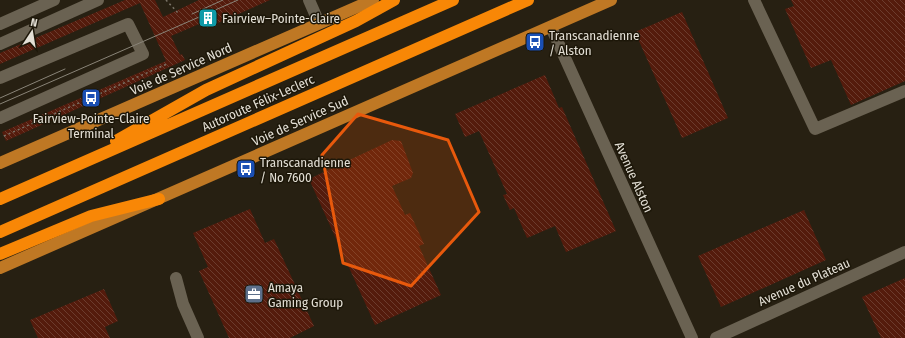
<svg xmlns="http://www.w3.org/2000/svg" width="905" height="338" viewBox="0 0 905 338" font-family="'Fira Sans Condensed',sans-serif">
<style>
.building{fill:url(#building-back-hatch)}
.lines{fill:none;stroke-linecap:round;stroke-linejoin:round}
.path{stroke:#797367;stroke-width:1.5;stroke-dasharray:2 3;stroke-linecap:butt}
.minor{stroke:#6a6252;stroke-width:12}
.major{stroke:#bf7824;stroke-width:12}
.highway{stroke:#f88706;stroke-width:12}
.tram{stroke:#898478;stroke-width:1}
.marked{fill:#e8590c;fill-opacity:0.2;stroke:#e8590c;stroke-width:3;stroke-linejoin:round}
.labels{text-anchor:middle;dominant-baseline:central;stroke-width:3;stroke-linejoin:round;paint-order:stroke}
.poi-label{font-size:13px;fill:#e3dfd5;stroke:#1d1709;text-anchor:start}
.street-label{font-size:13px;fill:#e3dfd5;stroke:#1d1709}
</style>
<defs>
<pattern id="building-back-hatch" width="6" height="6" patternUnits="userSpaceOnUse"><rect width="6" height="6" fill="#541b0c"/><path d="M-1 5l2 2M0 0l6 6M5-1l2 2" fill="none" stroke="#6c3c2e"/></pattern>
</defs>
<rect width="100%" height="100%" fill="#272012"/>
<path class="building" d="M125 0H155L163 17 199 0H270L207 28 204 22 171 36 180 55 182 54 185 60 6 141 2 132 166 61 140 3 0 64V53Z
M791 0H905V81L851 105 831 60 811 68 785 9 794 6Z
M682 12 728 118 682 138 635 32Z
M545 75 559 108 562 107 616 231 566 252 555 226 527 238 514 208 510 210 503 195 507 194 479 131 465 137 455 114Z
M392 140 401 141 413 173 411 178 392 186 405 215 410 213 424 244 419 246 441 295 375 325 309 179Z
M250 209 265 243 274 239 314 326 290 338H229L199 271 208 267 193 233Z
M804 210 826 260 721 307 698 256Z
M905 278V338H881L862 297Z
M104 289 118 321 105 327 110 338H38L30 320Z"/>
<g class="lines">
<path class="path" d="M166 0 179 14
M4 136 167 64"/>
<path class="minor" d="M309 0 319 23
M754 0 815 129 905 91
M0 24 54 0
M551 27 692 338
M0 44 98 0
M0 78 128 24 143 54 0 118
M176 278 183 304 198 338
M716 338 905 252"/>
<path class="major" d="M0 163 373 0
M0 268 611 0"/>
<path class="highway" d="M116 141 206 90 356 21 394 0
M0 199 453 0
M0 232 528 0
M0 254 91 216 159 199"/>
<path class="tram" d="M192 14 223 0
M0 98 65 69
M0 104 238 0"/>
</g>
<path class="marked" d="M358 114 448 140 479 212 411 286 343 263 322 155Z"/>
<defs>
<g id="building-square" transform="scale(1)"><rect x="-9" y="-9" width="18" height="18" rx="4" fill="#0f9aa8" stroke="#1d1709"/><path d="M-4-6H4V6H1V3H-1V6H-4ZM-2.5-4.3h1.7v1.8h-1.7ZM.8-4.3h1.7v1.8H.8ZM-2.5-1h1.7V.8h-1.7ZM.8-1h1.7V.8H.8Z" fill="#fff"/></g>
<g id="bus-square" transform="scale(1)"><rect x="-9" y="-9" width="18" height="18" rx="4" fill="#1a4fb4" stroke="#1d1709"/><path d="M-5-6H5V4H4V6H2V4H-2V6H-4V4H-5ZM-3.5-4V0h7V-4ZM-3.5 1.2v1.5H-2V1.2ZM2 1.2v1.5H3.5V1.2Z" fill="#fff"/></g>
<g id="office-square" transform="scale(1)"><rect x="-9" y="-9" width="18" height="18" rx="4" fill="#5c6f8a" stroke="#1d1709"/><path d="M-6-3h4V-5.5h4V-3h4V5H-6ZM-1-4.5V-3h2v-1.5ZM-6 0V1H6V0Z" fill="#fff"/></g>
</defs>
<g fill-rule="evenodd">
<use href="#building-square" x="208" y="18"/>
<use href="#bus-square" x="535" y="42"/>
<use href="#bus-square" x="91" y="98"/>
<use href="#bus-square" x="246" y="169"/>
<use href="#office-square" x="254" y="294"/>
</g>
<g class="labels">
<g class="poi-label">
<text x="222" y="18">Fairview–Pointe-Claire</text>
<text x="549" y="35">Transcanadienne<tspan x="549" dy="15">/ Alston</tspan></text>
<text x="91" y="118" text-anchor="middle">Fairview-Pointe-Claire<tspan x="91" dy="15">Terminal</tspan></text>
<text x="260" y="162">Transcanadienne<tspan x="260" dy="15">/ No 7600</tspan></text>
<text x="268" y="287">Amaya<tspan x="268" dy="15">Gaming Group</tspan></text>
</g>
<g class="street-label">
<text transform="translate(181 69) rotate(-24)">Voie de Service Nord</text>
<text transform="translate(258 103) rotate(-24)">Autoroute Félix-Leclerc</text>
<text transform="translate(300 121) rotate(-24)">Voie de Service Sud</text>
<text transform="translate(634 177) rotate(66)">Avenue Alston</text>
<text transform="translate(804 282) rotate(-24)">Avenue du Plateau</text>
</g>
</g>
<g transform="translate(32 32) rotate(12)" stroke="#1d1709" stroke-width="3" paint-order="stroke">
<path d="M0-3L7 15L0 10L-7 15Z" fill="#e3dfd5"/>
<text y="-6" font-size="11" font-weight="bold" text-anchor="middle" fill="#e3dfd5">N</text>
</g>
</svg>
